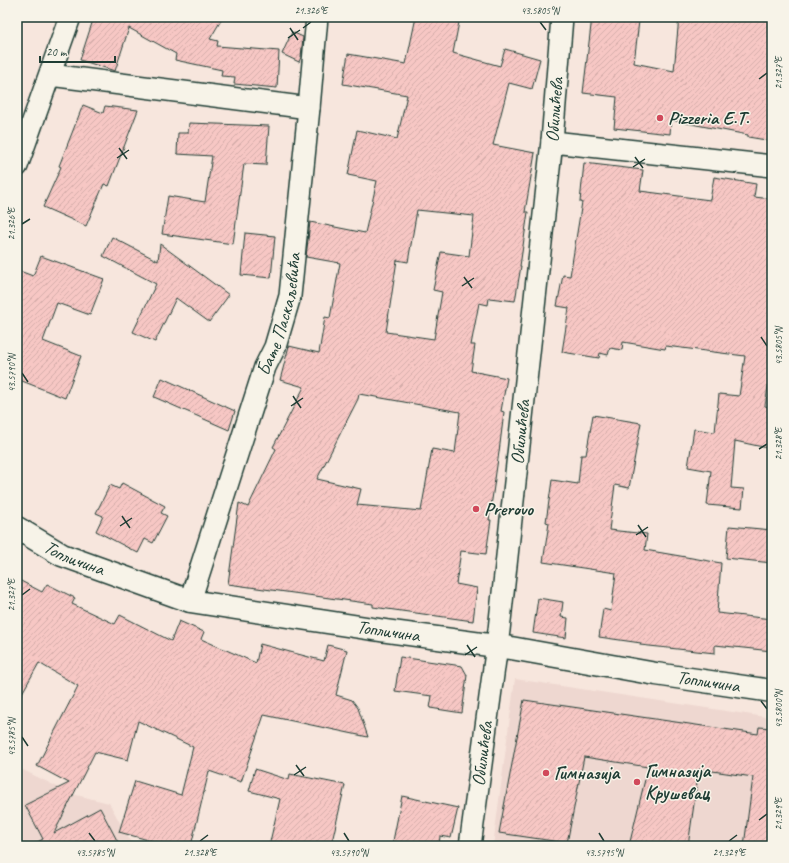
<svg xmlns="http://www.w3.org/2000/svg" width="789" height="863" viewBox="0 0 789 863" font-family="Caveat,sans-serif">
<style>
.built{fill:#eed7d0}
.building{fill:url(#building-hatch);stroke:#1f3d34;fill-rule:evenodd}
.lines{fill:none;stroke-linecap:round;stroke-linejoin:round}
.street-casing{stroke:#1f3d34;stroke-width:24}
.secondary-casing{stroke:#1f3d34;stroke-width:25}
.street{stroke:#f7f3e8;stroke-width:21}
.secondary{stroke:#f7f3e8;stroke-width:22}
.ticks{fill:none;stroke:#1f3d34;stroke-width:1.5}
.poi-dot{fill:#d1495b;stroke:#f7f3e8;stroke-width:1.5}
.labels{text-anchor:middle;dominant-baseline:central;stroke-width:3;stroke-linejoin:round;paint-order:stroke}
.street-label{font-size:19px;fill:#1f3d34;stroke:#f7f3e8}
.poi-label{font-size:19px;font-weight:bold;fill:#1f3d34;stroke:#f7f3e8;text-anchor:start}
.neatline{fill:none;stroke:#1f3d34;stroke-width:1.5}
.ticks-label{font-size:10px;text-anchor:middle;fill:#1f3d34}
</style>
<defs>
<pattern id="building-hatch" width="6" height="6" patternUnits="userSpaceOnUse"><rect width="6" height="6" fill="#f7c7c4"/><path d="M-1 1l2-2M0 6l6-6M5 7l2-2" fill="none" stroke="#d3aca9"/></pattern>
</defs>
<rect width="100%" height="100%" fill="#f7e6dd"/>
<filter id="ink" filterUnits="userSpaceOnUse"><feTurbulence type="fractalNoise" baseFrequency=".025" numOctaves="2"/><feDisplacementMap in="SourceGraphic" scale="8" xChannelSelector="R" yChannelSelector="G"/><feConvolveMatrix kernelMatrix="1 2 1 2 8 2 1 2 1" color-interpolation-filters="sRGB"/></filter>
<g filter="url(#ink)">
<path class="built" d="M515 679 772 718V846H493Z
M17 767 72 794 109 803 133 846H17Z"/>
<path class="building" d="M94 17H223L210 39 218 41 217 46 279 51 277 88 234 84 235 77 221 76 222 70 175 60 176 54 129 28 115 71 80 60Z
M416 17H460L453 53 500 66 505 49 540 59 532 89 509 83 493 145 535 153 525 212H528L520 266H521L515 301 489 298 488 305 479 303 471 345H475L471 371 507 378 501 411 504 412 499 452 489 520H491L486 554 461 551 456 584 477 588 473 621 373 607V604L228 584 239 503 248 507 276 449 273 447 304 387 280 380 289 346 319 353 325 317 330 318 340 263 306 257 310 222 365 233 377 181 348 175 357 130 397 139 407 95 343 84 348 54 406 64ZM417 210 474 216 469 256 441 252 433 290 442 292 434 339 386 332 397 260 408 262ZM359 394 460 412 455 453 432 449 421 511 357 505 361 489 317 479 358 399Z
M592 17 639 21 634 63 674 71 679 17H772V141L748 137V135L671 120 670 134 614 128 617 97 583 93Z
M292 32 303 37 301 57 299 62 282 54Z
M83 105 103 113 105 106 138 110 109 186 104 184 86 226 43 207 61 167 59 166Z
M189 123 269 126 266 165 244 164 233 244 162 234 168 196 205 202 212 156 177 154 178 133H188Z
M584 163 643 170 640 191 710 200 714 177 756 184 754 197 772 199V360L765 406 772 408V449L735 441 731 488 744 489 742 508 707 505 711 471 688 467 694 429 715 432 719 394 739 396 745 356 666 346 665 349 623 342 622 350 610 348 608 355 600 353 599 358 562 352 569 308 557 306 563 275 570 276 582 202H580Z
M245 233 275 236 271 278 241 275Z
M112 237 158 261 160 244 229 295 209 322 176 298 155 342 133 332 156 284 103 256Z
M41 256 104 279 90 315 57 303 43 341 81 356 65 398 17 379V270L33 276Z
M162 378 235 411 229 430 154 397Z
M593 415 641 423 629 488 615 485 609 530 647 534 645 550 721 563 717 613 772 619V651L715 645V653L640 645 641 643 599 637 603 609 611 611 616 573 543 562 549 523 546 522 552 480 578 484 581 455H586Z
M122 483 165 506 161 513 167 516 153 543 145 539 138 553 96 531 103 516 96 513 110 485 119 489Z
M729 526 772 530V563L726 558Z
M17 579 42 592 47 584 75 598 72 604 115 624 120 615 171 641 179 621 204 632 201 639 256 663 260 644 324 661 328 645 347 650 336 695 352 700 358 708 368 737 264 715 241 782 209 771 191 846H170L119 832 135 781 181 795 193 747 138 721 128 760 95 752 54 833 100 808 120 846H30L43 839 25 805 69 783 37 766 78 686 39 663 17 702Z
M538 598 563 602 561 617 568 618 566 638 533 633Z
M400 657 462 666 467 675 462 713 430 708 432 696 395 691Z
M524 700 758 734 759 727 772 728V846H744L753 777 699 769 688 846H629L648 767 584 757 567 843 499 833Z
M255 769 289 780 290 774 345 785 331 846H269L280 799 249 791Z
M402 796 458 808 451 838 440 836 439 846H392Z"/>
<g class="lines">
<g class="street-casing">
<g id="street">
<path d="M50 75 309 108"/>
<path d="M552 141 562 143 772 166"/>
<path d="M17 166 70 17"/>
<path id="s1" d="M190 601 265 367 275 347 290 296 309 108 317 17"/>
<path id="s2" d="M470 846 499 630 552 141 562 17"/>
</g>
</g>
<g class="secondary-casing">
<g id="secondary">
<path id="s3" d="M17 528 62 555 190 601 386 631 511 648 656 674 772 691"/>
</g>
</g>
<use href="#street" class="street"/>
<use href="#secondary" class="secondary"/>
</g>
</g>
<path class="ticks" d="M540 22 546 30M290 28 298 40M303 28 311 22M288 38 300 30M759 79 767 73M119 148 127 159M635 157 643 168M117 158 129 150M633 167 645 159M22 224 30 219M464 277 472 288M462 286 474 278M761 337 767 346M22 373 28 382M293 396 301 408M291 406 303 398M759 449 767 444M122 516 130 528M638 525 646 537M120 526 132 518M636 535 648 527M22 595 30 589M467 645 475 657M465 655 477 647M761 701 767 709M22 737 28 746M296 765 304 776M294 775 306 767M759 820 767 814M89 833 95 841M344 833 349 841M599 833 604 841M200 841 208 835M729 841 737 835"/>
<g class="poi-dot">
<circle cx="660" cy="118" r="4"/>
<circle cx="476" cy="509" r="4"/>
<circle cx="546" cy="773" r="4"/>
<circle cx="637" cy="782" r="4"/>
</g>
<g class="labels">
<g class="street-label">
<text stroke="none"><textPath href="#s2" startOffset="741">Обилићева</textPath></text>
<text stroke="none"><textPath href="#s1" startOffset="301">Бате Паскаљевића</textPath></text>
<text stroke="none"><textPath href="#s2" startOffset="417">Обилићева</textPath></text>
<text stroke="none"><textPath href="#s3" startOffset="65">Топличина</textPath></text>
<text stroke="none"><textPath href="#s3" startOffset="389">Топличина</textPath></text>
<text stroke="none"><textPath href="#s3" startOffset="713">Топличина</textPath></text>
<text stroke="none"><textPath href="#s2" startOffset="93">Обилићева</textPath></text>
</g>
<g class="poi-label">
<text x="668" y="118">Pizzeria E.T.</text>
<text x="484" y="509">Prerovo</text>
<text x="645" y="771">Гимназија<tspan x="645" dy="22">Крушевац</tspan></text>
<text x="554" y="773">Гимназија</text>
</g>
</g>
<rect width="789" height="863" fill="none" stroke="#f7f3e8" stroke-width="44"/>
<path d="M40 56v6h75v-6" fill="none" stroke="#1f3d34" stroke-width="2"/>
<text x="46" y="56" font-size="12" fill="#1f3d34" stroke="#f7f3e8" stroke-width="3" paint-order="stroke">20 m</text>
<rect x="22" y="22" width="745" height="819" class="neatline"/>
<g class="ticks-label">
<text x="311" y="14">21.326°E</text>
<text x="540" y="14">43.5805°N</text>
<text transform="translate(778 73) rotate(-90)" y="4">21.327°E</text>
<text transform="translate(11 224) rotate(-90)" y="4">21.326°E</text>
<text transform="translate(778 346) rotate(-90)" y="4">43.5805°N</text>
<text transform="translate(11 373) rotate(-90)" y="4">43.5790°N</text>
<text transform="translate(778 444) rotate(-90)" y="4">21.328°E</text>
<text transform="translate(11 595) rotate(-90)" y="4">21.327°E</text>
<text transform="translate(778 709) rotate(-90)" y="4">43.5800°N</text>
<text transform="translate(11 737) rotate(-90)" y="4">43.5785°N</text>
<text transform="translate(778 814) rotate(-90)" y="4">21.329°E</text>
<text x="95" y="856">43.5785°N</text>
<text x="200" y="856">21.328°E</text>
<text x="349" y="856">43.5790°N</text>
<text x="604" y="856">43.5795°N</text>
<text x="729" y="856">21.329°E</text>
</g>
</svg>
